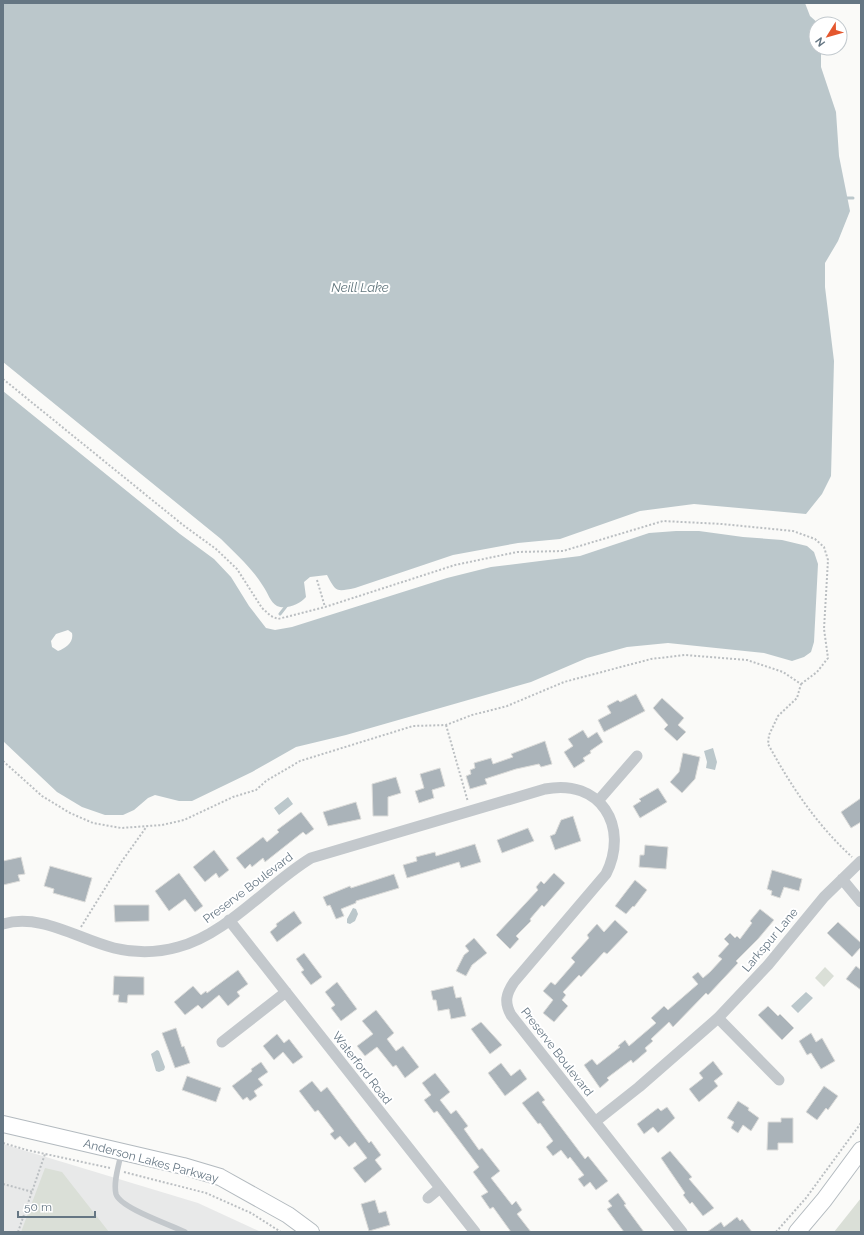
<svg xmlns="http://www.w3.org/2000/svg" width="864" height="1235" viewBox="0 0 864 1235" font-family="Raleway,sans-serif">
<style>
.built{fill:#e8e9e9}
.green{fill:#dadfd7}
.water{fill:#bbc7cb;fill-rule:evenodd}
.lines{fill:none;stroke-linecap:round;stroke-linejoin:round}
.stream{stroke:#bbc7cb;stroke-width:3}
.building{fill:#aab3b9;stroke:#dcdcda}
.secondary-casing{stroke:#b3babf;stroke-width:18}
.path{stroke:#bbbfc2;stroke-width:2;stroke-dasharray:2 2;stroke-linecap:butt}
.lane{stroke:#c3c8cc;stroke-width:5.5}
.street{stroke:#c3c8cc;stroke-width:11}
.secondary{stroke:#fff;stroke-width:16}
.labels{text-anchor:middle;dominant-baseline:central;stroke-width:4;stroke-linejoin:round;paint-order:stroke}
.street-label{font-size:12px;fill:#657683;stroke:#fff}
.water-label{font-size:13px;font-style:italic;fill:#60757c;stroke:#fff}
</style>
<rect width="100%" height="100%" fill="#fafaf8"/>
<path class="built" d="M3 1144 198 1203 261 1232H3Z"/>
<path class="green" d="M825 967 834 976 824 987 815 978Z
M45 1168 62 1172 109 1232H21Z
M861 1198V1232H834Z"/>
<path class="water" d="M3 3H805L810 16 819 24H816V48H825L821 53V67L836 112 839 156 850 211 838 241 825 263V287L834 361 831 476 822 494 806 514 694 504 640 511 560 539 518 543 453 555 355 588C336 592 336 592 327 575L310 577 304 582 306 597C300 604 286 610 277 606 270 602 268 593 263 586 252 568 236 554 221 539L3 362Z
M3 391 180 534 214 559 231 577 249 606 266 628 275 630 292 627 447 578 491 567 580 556 649 533 676 531H699L743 537 782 540 807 546 814 552 818 564 814 642 811 652 804 657 792 661 764 653 668 643 627 647 587 658 531 682 346 735 296 747 252 772 192 801H179L155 795 148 798 134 810 123 815H105L82 807 57 792 3 741ZM68 630 72 633C74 642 66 648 58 651L52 647 51 641 56 634Z
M713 748 717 762 715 770 706 768 707 762 704 751Z
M288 797 293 804 279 815 274 808Z
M353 908 356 909 358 914 355 921 350 924 347 923V919Z
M806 992 813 998 798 1013 791 1006Z
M157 1050 159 1051 165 1067 164 1070 159 1072 156 1071 151 1054Z"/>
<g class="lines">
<path class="stream" d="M845 198H853
M280 614 287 605"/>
</g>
<path class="building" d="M636 694 645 711 604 732 598 720 611 713 607 706 618 700 620 702Z
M662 698 684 718 678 725 686 732 677 741 664 729 668 725 653 708Z
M583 730 588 738 597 732 603 742 590 751 591 753 583 758 585 761 574 768 564 752 573 746 568 739Z
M545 741 552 764 541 767 539 764 516 769 485 779 487 784 470 789 466 776 471 774 470 770 475 768 474 763 491 758 493 764 513 757 511 754Z
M683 753 700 757 695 779 682 793 670 782 679 772Z
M440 768 445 786 432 790 434 798 419 803 415 791 424 788 420 774Z
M396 777 401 793 388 797V816H373L372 784Z
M658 788 667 802 640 818 633 806 641 801 639 799Z
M861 798V822L851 828 841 812Z
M356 802 361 819 328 826 323 812Z
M301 812 314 829 306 835 303 832 265 862 263 858 252 867 250 864 245 869 236 858 263 837 267 842 279 832 277 830Z
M573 816 581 841 555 850 550 836 555 834 561 820Z
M528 828 534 841 502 853 497 840Z
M475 844 481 862 461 868 459 862 407 878 403 865 417 861 416 857 435 852 436 856Z
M645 845 668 847 666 869 639 867 640 855H644Z
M214 850 229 870 219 878 216 873 205 882 193 867Z
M21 857 25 874 18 875 20 881 3 885V861Z
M50 866 92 878 85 902 53 893 54 889 44 886Z
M772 870 802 879 799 891 784 887 780 898 771 895 772 891 767 889Z
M179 873 203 906 195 912 185 899 169 911 155 891Z
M554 873 565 883 544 907 542 905 530 919 531 921 516 936 519 939 510 949 496 935 538 890 536 887 541 881 544 884Z
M394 874 399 888 356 901V903L341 909 344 916 336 919 330 905 327 906 323 897 350 886 351 888Z
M635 880 647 890 634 907 633 906 626 914 615 906Z
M114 905H149V921L115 922Z
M760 909 774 920 758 939 736 961 738 963 708 995 706 993 673 1027 669 1022 651 1039 653 1041 645 1048 647 1051 633 1063 631 1060 607 1078 609 1080 600 1088 584 1065 592 1059 597 1065 620 1047 618 1046 625 1040 629 1046 656 1023 651 1018 664 1006 668 1010 698 984 692 977 698 972 703 978 710 972 722 959 718 956 729 944 724 939 730 933 735 938 737 936 740 939 752 923 750 921Z
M294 911 302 923 277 942 270 932 277 926 276 924Z
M615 920 628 932 607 954 604 952 581 977 579 975 563 992 566 995 562 1000 568 1006 554 1022 543 1013 553 1000 543 991 551 982 555 985 575 962 571 958 589 938 587 935 597 924 604 932Z
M838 922 861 943V947L852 957 827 933Z
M474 938 487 953 472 965 466 976 456 971 464 955 469 951 465 946Z
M304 953 322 977 311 985 301 972 304 970 296 959Z
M856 966 861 970V990L846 979Z
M238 970 248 984 237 992 240 996 228 1006 219 995 202 1009 198 1005 185 1015 174 1002 193 986 201 995 206 991 207 993Z
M114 976 144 977V995H128L127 1003 118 1002 119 995H113Z
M337 982 357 1009 341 1021 331 1008 335 1005 325 992Z
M453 986 456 998 461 997 466 1016 451 1019 449 1009 438 1011 436 1000H433L431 991Z
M768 1006 778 1016 780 1014 794 1028 782 1040 758 1015Z
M376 1010 394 1033 387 1039 396 1051 403 1046 419 1067 405 1078 396 1065 393 1067 377 1047 365 1056 357 1046 373 1034 362 1021Z
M481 1022 502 1045 490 1054 471 1029Z
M176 1028 182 1047 184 1046 190 1063 175 1068 162 1033Z
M811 1033 816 1042 822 1038 835 1061 821 1069 811 1053 807 1055 799 1041Z
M277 1034 284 1043 289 1039 303 1057 293 1064 283 1052 274 1060 263 1046Z
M713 1061 723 1074 714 1081 718 1086 699 1102 689 1089 703 1078 699 1073Z
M261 1062 268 1072 258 1079 263 1085 254 1091 257 1096 250 1101 247 1097 243 1100 232 1086 252 1071 251 1069Z
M501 1063 511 1076 520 1069 527 1079 505 1096 488 1073Z
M435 1073 450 1092 440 1100 451 1114 456 1110 468 1126 464 1129 479 1150 482 1148 500 1171 491 1178 512 1205 516 1201 522 1210 517 1214 531 1232H511L493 1207 490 1209 481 1196 488 1192 473 1172 479 1167 437 1111 434 1113 424 1100 431 1095 422 1083Z
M187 1076 221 1088 216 1102 182 1090Z
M312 1081 321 1092 327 1087 369 1143 371 1141 381 1155 375 1160 382 1169 365 1183 353 1168 367 1158 355 1142 349 1147 340 1136 335 1140 330 1134 334 1131 318 1110 315 1112 299 1091Z
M824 1086 838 1096 828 1110 826 1108 817 1120 806 1112Z
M538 1091 545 1100 542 1102 585 1159 588 1156 608 1181 596 1190 590 1182 584 1187 578 1179 584 1175 570 1157 568 1159 561 1150 553 1156 546 1147 553 1141 540 1123 538 1124 522 1103Z
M738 1101 749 1108 748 1110 759 1118 751 1131 743 1125 738 1133 731 1128 734 1122 727 1118Z
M667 1107 675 1118 658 1133 653 1127 644 1134 637 1124 658 1108 661 1111Z
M781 1118H793V1143H778V1150H767L768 1122H781Z
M670 1151 692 1177 689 1179 714 1208 703 1216 692 1202 690 1204 683 1195 685 1193 661 1158Z
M618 1193 626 1204 624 1205 644 1232H624L607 1209 612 1206 608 1201Z
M375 1200 379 1213 386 1211 390 1225 369 1231 361 1204Z
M737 1217 740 1221 742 1219 752 1232H707L721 1222 724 1227Z"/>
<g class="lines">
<g class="secondary-casing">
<path id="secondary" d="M3 1124 183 1166 220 1177 288 1215 311 1232
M797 1232 824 1200 861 1150"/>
</g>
<path class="path" d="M3 379 183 525 216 549 237 569 262 608 271 616 278 619 325 607 455 565 517 552 563 551 663 521 722 524 793 531 815 539 824 547 828 560 824 629 828 658 817 672 801 684
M317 580 325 607
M446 725 468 802
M3 761 42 796 70 813 93 823 121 828 162 825 184 820 233 797 256 790 266 781 300 761 413 726 446 725 472 715 507 706 564 682 651 659 685 655 747 660 783 672 801 684 797 698 778 716 769 735 768 744C791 786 816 824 852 857
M81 927 122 861 147 826
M3 1143 27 1150 110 1168
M124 1172 206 1193 251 1213 281 1232
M3 1184 33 1192
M18 1232 45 1154
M776 1232 806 1198 861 1123"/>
<path class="lane" d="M121 1154C119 1165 113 1182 116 1194 120 1208 171 1225 185 1232"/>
<path class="street" d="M598 801 637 756
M842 879 861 902
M229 920 475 1232
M3 924C41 913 78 939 114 948 135 953 157 953 178 947 226 935 268 884 311 858L545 789C600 778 630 826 606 874L514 982C506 994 504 1002 511 1015L682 1232
M718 1018 779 1080
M222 1042 286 992
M596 1121 639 1087 718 1018 768 965 824 897 861 861
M428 1198 440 1188"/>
<use href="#secondary" class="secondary"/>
</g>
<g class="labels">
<g class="street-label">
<text transform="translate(248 888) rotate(-37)">Preserve Boulevard</text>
<text transform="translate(770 940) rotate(-50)">Larkspur Lane</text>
<text transform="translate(557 1052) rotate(52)">Preserve Boulevard</text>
<text transform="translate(362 1068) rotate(52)">Waterford Road</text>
<text transform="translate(151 1161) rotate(15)">Anderson Lakes Parkway</text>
</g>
<g class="water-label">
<text x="360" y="287">Neill Lake</text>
</g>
</g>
<rect width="864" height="1235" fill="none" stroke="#657683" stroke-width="8"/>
<g transform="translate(828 36) rotate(233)"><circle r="19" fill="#ffffff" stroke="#c1c8cd"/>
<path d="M0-3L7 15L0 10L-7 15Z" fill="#e4572e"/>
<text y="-6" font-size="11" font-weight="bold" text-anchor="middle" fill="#657683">N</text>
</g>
<path d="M18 1211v6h77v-6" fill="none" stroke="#657683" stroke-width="2"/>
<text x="24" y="1211" font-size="12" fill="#657683" stroke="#ffffff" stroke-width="3" paint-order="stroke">50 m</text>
</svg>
